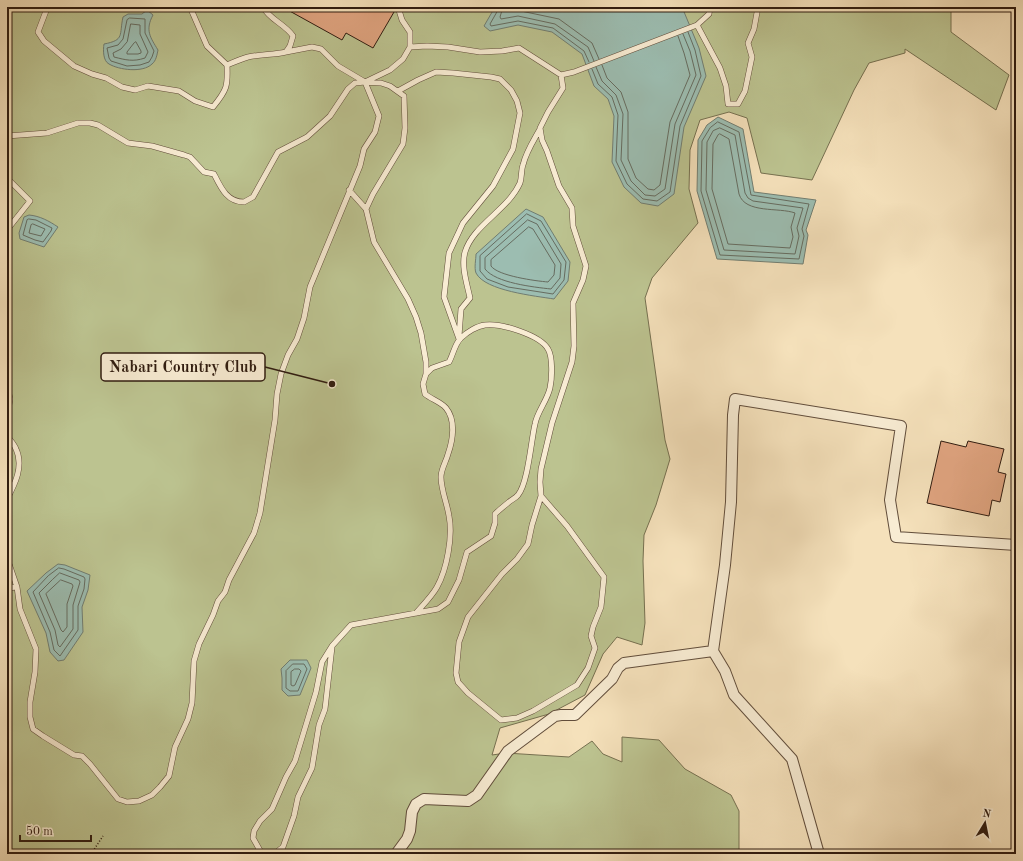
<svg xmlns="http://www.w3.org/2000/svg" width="1023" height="861" viewBox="0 0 1023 861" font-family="'Old Standard TT',serif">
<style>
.green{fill:#bcc390;stroke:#767050}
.water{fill:#9cbdb1;stroke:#717d71}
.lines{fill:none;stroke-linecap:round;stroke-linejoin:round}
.shore{stroke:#666c60;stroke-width:1}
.building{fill:#e0a480;stroke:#301c10}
.service-casing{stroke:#614d3b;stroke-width:6}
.minor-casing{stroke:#614d3b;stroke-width:12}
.path{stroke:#301c10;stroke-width:1.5;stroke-dasharray:1 2;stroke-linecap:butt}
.service{stroke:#f8ecd3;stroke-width:5}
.minor{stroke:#f8ecd3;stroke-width:10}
.leader{fill:none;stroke:#301c10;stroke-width:1.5}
.callout-dot{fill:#301c10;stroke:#f8ecd3;stroke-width:1.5}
.callout{fill:#f8ecd3;stroke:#301c10;stroke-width:1.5}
.callout-label{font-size:16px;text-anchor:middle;font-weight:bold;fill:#301c10}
</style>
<rect width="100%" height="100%" fill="#f5e1bb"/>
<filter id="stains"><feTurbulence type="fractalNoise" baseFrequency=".005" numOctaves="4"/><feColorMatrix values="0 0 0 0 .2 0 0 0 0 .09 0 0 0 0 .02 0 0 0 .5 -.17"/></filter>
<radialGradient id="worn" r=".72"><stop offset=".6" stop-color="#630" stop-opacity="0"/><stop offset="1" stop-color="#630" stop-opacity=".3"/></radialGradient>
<path class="green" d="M7 7H951V32L1009 75 996 110 905 49V53L869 63 854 90 812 180 761 173 747 118 729 112 700 120 690 150 689 189 698 223 652 278 645 298 665 440 670 459 656 505 644 535 643 561 645 623 642 645 617 637 603 654 585 695 549 714 500 728 492 755 506 753 569 757 592 741 603 754 622 762V737L659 740 685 769 731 795 739 811V854H7Z"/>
<path class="water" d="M495 7H682L699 48 706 76 684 127 674 194 658 206 641 203 624 187 612 162 614 116 608 99 594 86 582 54 552 32 518 25 490 31 484 26Z
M147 10 153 15C145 30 150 37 158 50 157 55 156 61 152 64 143 73 119 70 109 64 103 61 103 50 104 44 125 40 119 35 123 17L128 14H142Z
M718 117 743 129 754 192 816 200 806 230 808 235 803 264 717 259 697 191 698 140 707 125Z
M526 209 543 217 570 262 568 281 554 299C536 296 485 291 476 273 474 268 476 259 476 254Z
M29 215C40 216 49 221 58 227L44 247 20 239 19 233 24 217Z
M58 564 65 565 90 575 88 590 82 607 83 632 64 660 58 661 50 652 46 633 27 591 46 573Z
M290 660H307L311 668 300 695 288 696 282 690V678L281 669Z"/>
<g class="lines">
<path class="shore" d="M498 7V10L490 24 491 26 518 21 553 28 584 51 589 62
M503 7 500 17 501 19 518 16 555 24 588 47 594 61
M509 7 511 11H521L559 19 592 43 599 59
M130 18 145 19V33L154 51 152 57 149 62 140 65 127 66 111 61 109 58 107 48 118 45 123 39 127 20Z
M131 24 140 25V34L148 52 145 58C133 62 126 60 114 57L113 53 121 49 127 42Z
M136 42 141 51V53L138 54H127V52L134 43Z
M602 65 607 78 621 92 628 112V159L636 178 648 189 654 190 660 185 670 122 690 75 684 53 678 36
M596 67 602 81 616 95 623 114 621 160 631 181 645 195 655 196 665 189 675 124 696 75 690 51 683 34
M592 69 598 84 612 97 618 115 616 161 627 184 643 199 657 201 670 192 680 126 701 76 695 50 688 32
M718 122 739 132 751 195 809 204 802 229 804 236 799 259 720 255 701 191 702 141 710 128Z
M720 128 735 135 745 193 748 198 753 201 803 208 797 228 799 236 795 254 724 250 706 190 707 142 713 131Z
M720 134 729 139 739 194C745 214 779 207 795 213L791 227 793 237 790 248 728 244 712 189 713 144 718 135Z
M527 214 541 221 566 262 564 280 553 294 508 287 487 279 480 271V256Z
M29 219 36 220 52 228 51 231 43 242 35 240 23 235 27 220Z
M528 220 537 224 561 264 560 278 551 289C533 287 496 283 485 269V258Z
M33 224 45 229 41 236 29 233 31 225Z
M529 227 533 229 555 265 554 275 548 282C536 281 498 276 491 266V260Z
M59 568 64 569 84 577 85 579 84 589 78 606V630L60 656 54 650 50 632 33 592 48 576Z
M60 573 79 580 80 582 73 605V629L60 647 58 645 55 630 39 593 52 580Z
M61 580 72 584 73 586 67 604V627L63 632 61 630 46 594Z
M293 664H304L307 669 298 691H290L286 688V671Z
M295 669H299L301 671 295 685 293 686 291 685V672Z"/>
</g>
<path class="building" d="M288 7H384L394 12 373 48 346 33 342 40 286 9Z
M941 441 966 447 968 441 1004 449 998 472 1006 474 1000 502 992 500 989 516 927 503Z"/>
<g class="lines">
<g class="service-casing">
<path id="service" d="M46 7V11L38 32 44 41 74 66 92 74 106 78 122 87 135 90 148 86 179 91 195 101 213 107C227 90 228 86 227 65
M190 7 207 46 227 65C234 62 241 59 248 57 261 54 274 55 286 52L290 46 293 36C285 24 270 20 263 7
M697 25 720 68 726 86 728 104H738L745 91 752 57 748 43 754 29 758 7
M410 47 427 46 448 47 480 52 502 51 519 48 561 75 574 72 697 25 709 14 710 7
M286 52 312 47 321 49 338 66 365 82
M398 91 418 80 436 72 453 73 491 77 500 79 511 90 517 101 520 113 513 149 493 186 463 223 449 253 444 297 459 339
M7 136 47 133 78 123H90L98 125 128 143 152 146 184 155 190 157 204 172 214 174C221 188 227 202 244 202L253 197 278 152 307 137 318 127 330 116 348 89 355 83 365 82 381 83 390 86 404 96 405 128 403 144 373 194 366 209
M7 178 30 201 7 230
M349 190 366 209 374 242 408 299 416 317 421 333 426 362V374L423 384 425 394C431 399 441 402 446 408 456 420 453 440 448 454 446 462 441 469 441 477 441 490 447 503 449 516 453 536 447 569 437 587 432 596 423 605 416 613
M459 336 461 309 470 298C467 284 461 266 465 252 473 225 508 210 520 183 522 177 521 170 523 165 526 152 534 140 540 129
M7 384 10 399 7 417
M7 436C10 440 14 444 16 449 24 466 15 484 7 499
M541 496 532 525 528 544 517 559 502 574 468 617 459 642 456 673 458 682 468 693 501 720 517 718 533 711 577 685 588 668 595 648 591 636 593 627 601 607 604 577 567 526 541 496 540 482 541 469 552 423 572 362 574 346 573 303 583 280 586 266 573 226 572 208 559 186 547 151 542 140 540 128 548 112 563 88 561 75
M7 558 17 587 20 609 36 649 35 672 30 702V717L33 729 43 736 74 755 82 756 90 764 118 799 127 802 139 801 152 795 160 787 169 776 175 747 188 719 192 703 194 661 199 644 213 615 218 601 225 592 229 580 254 533 260 513 275 420 277 394 281 374 288 355 297 339 304 318 310 287 360 166 364 149 375 132 379 116 365 82 390 70 403 59 410 47V32L402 20 398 7
M7 588 17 587
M262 854 253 838 254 831 260 821 272 809 286 777 295 761 316 692 322 662 332 646 351 625 438 609 448 602 459 580 467 552 491 536 495 523V514C499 510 504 506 509 502 511 500 516 498 518 495 528 483 531 441 535 424 537 412 547 401 550 388 552 379 553 357 548 349 540 335 501 323 485 325 477 326 467 332 461 338 455 343 453 355 449 362L432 368 426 374
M274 854 283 847 294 816 298 797 312 768 319 725 325 709 332 647"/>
</g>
<g class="minor-casing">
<path id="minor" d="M396 854 407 839 410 831 412 812 416 804 424 799 468 801 477 795 508 751 555 716 561 715H575L612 679 618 668 624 663 713 651
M819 854 792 759 734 695 725 671 713 651 725 565 731 502 733 415 735 399 901 426 890 500 896 537 1016 545"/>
</g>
<path class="path" d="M91 854 103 836"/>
<use href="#service" class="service"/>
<use href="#minor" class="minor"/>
</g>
<path class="leader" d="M332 384L265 367"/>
<circle class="callout-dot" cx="332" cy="384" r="4"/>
<rect class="callout" x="101" y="353" width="164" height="28" rx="4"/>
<g class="callout-label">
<text x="183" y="372">Nabari Country Club</text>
</g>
<rect width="1023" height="861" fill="none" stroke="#f5e1bb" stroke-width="24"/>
<rect x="8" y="8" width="1007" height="845" fill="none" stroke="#301c10" stroke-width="2"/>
<rect x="12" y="12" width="999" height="837" fill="none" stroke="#301c10"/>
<g transform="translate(985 823) rotate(10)" stroke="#f8ecd3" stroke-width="3" paint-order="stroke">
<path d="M0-3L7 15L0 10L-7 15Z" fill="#301c10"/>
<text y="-6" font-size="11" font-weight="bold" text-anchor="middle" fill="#301c10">N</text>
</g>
<path d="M20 835v6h71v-6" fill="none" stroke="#301c10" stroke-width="2"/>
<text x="26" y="835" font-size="12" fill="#301c10" stroke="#f8ecd3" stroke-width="3" paint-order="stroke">50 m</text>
<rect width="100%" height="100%" filter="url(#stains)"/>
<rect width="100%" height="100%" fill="url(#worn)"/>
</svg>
